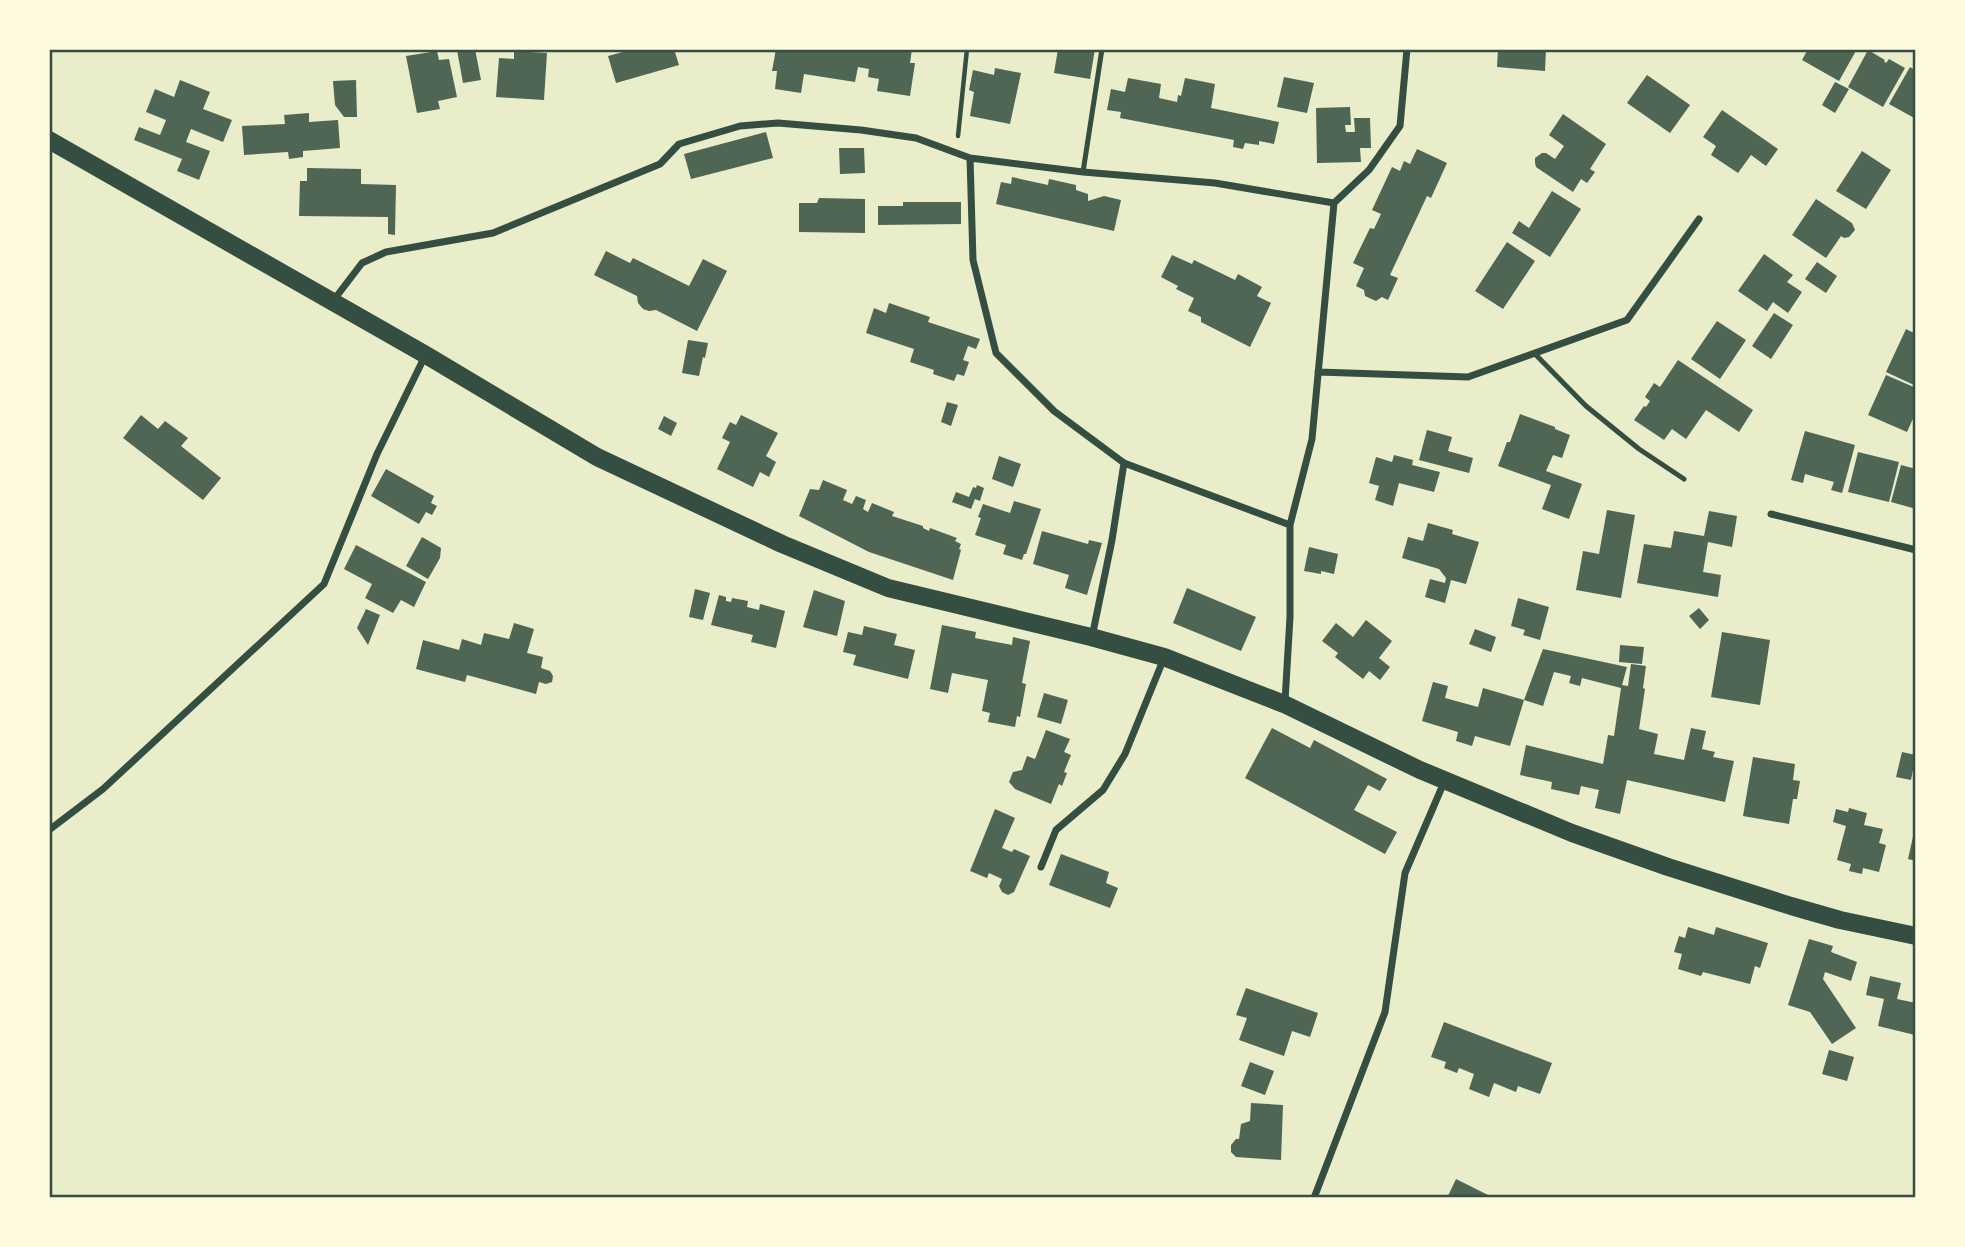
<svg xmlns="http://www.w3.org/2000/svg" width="1965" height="1247" viewBox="0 0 1965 1247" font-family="'Titillium Web',sans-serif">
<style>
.building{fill:#4f6655}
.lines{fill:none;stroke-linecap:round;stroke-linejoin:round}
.path{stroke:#344e41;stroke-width:4.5}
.service{stroke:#344e41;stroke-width:5}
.minor{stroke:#344e41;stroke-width:7}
.primary{stroke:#344e41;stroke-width:18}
.neatline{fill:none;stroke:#344e41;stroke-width:2.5}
</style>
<rect width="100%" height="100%" fill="#e9edc9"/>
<path class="building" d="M464 49H475L481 80 463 83 457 50Z
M634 49H674L679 65 616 83 608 56Z
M776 49H912L910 63H915L910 96 877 91 879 79 868 77 869 69 858 67 855 82 804 74 801 93 775 89 777 71H772Z
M1058 49H1095L1090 79 1054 73Z
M1498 49H1546L1545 71 1497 67Z
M1808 49H1857L1839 81 1802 60Z
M1868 50 1885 60 1884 61 1886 63 1889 59 1905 68 1883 107 1848 87Z
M437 51 439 60 449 59 457 97 438 101 440 109 417 113 406 56Z
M514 51 547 53 544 100 496 97 499 58 514 59Z
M1910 67 1916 71V119L1889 104Z
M995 68 1021 73 1010 124 970 116 974 92 969 90 973 70 994 75Z
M1647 75 1690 105 1670 133 1627 103Z
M1284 77 1314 83 1307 113 1277 107Z
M1128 78 1161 84 1159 98 1177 102 1178 95 1181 96 1185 78 1215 84 1211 108 1279 122 1274 144 1259 141V145L1245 143 1243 149 1233 147 1234 140 1120 118 1121 112 1107 110 1111 89 1125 92Z
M180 80 210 92 203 109 232 120 223 142 191 129 186 142 210 151 199 180 177 171 182 159 134 140 139 127 160 135 166 120 146 112 155 89 174 97Z
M356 80 357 117H344L335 105 333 81Z
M1835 82 1849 89 1835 113 1822 105Z
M1350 107 1351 125H1345L1346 132H1355L1354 118H1370L1371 148H1360L1361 162 1317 163 1316 108Z
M1722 110 1778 149 1766 166 1751 155 1738 173 1711 155 1716 146 1703 137Z
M309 113V122L338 120 340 148 303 151V157L289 159 288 152 244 155 242 126 285 124 284 115Z
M1563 114 1606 144 1590 169 1595 172 1587 183 1581 179 1573 192 1536 167 1535 163V158L1542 153H1546L1555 159 1564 146 1549 135Z
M766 132 773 158 691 179 684 154Z
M839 148H864L865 173 840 174Z
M1417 149 1447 163 1431 198 1427 196 1390 275 1398 278 1388 300 1382 297 1376 301 1365 296 1364 290 1356 286 1364 268 1353 263 1370 228 1374 229 1381 214 1372 210 1392 167 1400 171 1404 161 1410 164Z
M1862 151 1891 170 1866 209 1836 191Z
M307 168 361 169V184L396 185 395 235 388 234V217L299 216 300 181H307Z
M1012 177 1048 185 1049 179 1076 185V190L1088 194V201L1104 196 1121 200 1114 231 996 204 1001 182 1011 184Z
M1552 191 1581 209 1550 257 1512 233 1519 221 1529 228Z
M819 198 865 199V233L799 232V203H817Z
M1816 199 1852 223 1855 230 1849 237 1844 238 1841 236 1826 258 1792 235Z
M903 202H961V224L878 225V206H903Z
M1507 242 1535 261 1503 309 1475 291Z
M606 251 630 263 633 258 689 286 703 259 727 271 697 331 656 310 649 311 643 309 638 303 637 296 594 275Z
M1764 254 1793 275 1787 282 1802 292 1788 313 1773 302 1767 311 1738 291Z
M1172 255 1192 264 1194 260 1235 280 1238 274 1262 287 1257 296 1271 303 1250 347 1201 322V317L1188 311 1194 298 1176 289 1178 286 1161 277Z
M1817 262 1837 276 1826 293 1805 279Z
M889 303 930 317 928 322 980 339 976 349 968 346 963 360 969 362 964 376 957 374 954 381 933 374 934 370 910 362 914 349 866 333 874 308 886 313Z
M1774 313 1793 325 1771 359 1752 346Z
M1717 321 1746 340 1720 379 1691 359Z
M1906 329 1916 334V386L1886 372Z
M688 340 708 343 705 358 703 357 699 376 682 373Z
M1678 360 1753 410 1739 432 1706 410 1686 439 1672 429 1664 440 1634 420 1644 406 1646 407 1650 401 1645 397 1654 383 1660 387Z
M1886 375 1916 388V412L1907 432 1868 415Z
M947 402 958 405 951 426 941 422Z
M1520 414 1555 427V429L1570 435 1562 458 1553 455 1546 471 1582 484 1569 519 1542 509 1551 485 1498 466 1507 442H1510Z
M141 415 158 429 165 421 188 438 181 446 221 478 203 500 123 438Z
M741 415 778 433 766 456 776 462 769 477 760 472 753 487 717 469 730 442 722 438 730 422 736 425Z
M664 416 677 423 671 436 658 429Z
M1427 430 1452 437 1448 451 1473 458 1469 473 1419 460Z
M1805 431 1855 445 1842 493 1831 490 1834 482 1805 474 1803 483 1791 480Z
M1858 452 1899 462 1889 502 1848 492Z
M1394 455 1413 460 1412 465 1440 472 1434 492 1399 483 1393 506 1375 500 1379 486 1369 483 1376 457 1392 462Z
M999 456 1021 464 1013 487 992 479Z
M1901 465 1916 469V509L1891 502Z
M386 469 434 496 431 503 437 506 432 515 426 512 419 524 371 496Z
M823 480 847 490 843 500 852 504 856 496 866 500 863 509 868 512 872 503 894 512 892 516 923 526V528L929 531 930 528 957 538 955 541 961 544 959 549 961 550 953 580 869 552 799 516 810 489 819 490Z
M977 485 984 488 980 501 975 499 971 509 952 502 956 492 969 497 973 487 976 488Z
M1014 501 1041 509 1026 554H1024L1022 560 1003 554 1006 545 975 535 981 518 978 517 983 504 1010 513Z
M1607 510 1635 515 1621 598 1576 590 1583 551 1599 554Z
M1709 511 1737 516 1732 547 1708 542 1703 572 1721 575 1718 597 1637 583 1644 544 1671 548 1674 531 1704 536Z
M1428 523 1453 530 1452 534 1479 542 1466 584 1451 580 1445 603 1425 597 1430 579 1445 583 1446 578 1439 569 1402 558 1408 537 1423 541Z
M1042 531 1088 544 1089 540 1102 543 1087 595 1065 588 1069 575 1033 564Z
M422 537 441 548 440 558 428 579 406 566Z
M356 545 426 582 414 607 401 600 393 613 365 598 372 584 344 569Z
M1309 547 1338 554 1334 574 1321 571V574L1304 571Z
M1187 588 1256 617 1241 651 1173 623Z
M695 589 710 593 703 620 689 617Z
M814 590 845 601 837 636 803 627Z
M719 595 726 597V601L731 602 732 598 748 601 747 607 759 610 760 604 785 611 776 648 751 642 753 635 711 625Z
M1518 598 1549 607 1540 640 1523 635 1525 630 1511 626Z
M1699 608 1709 620 1700 629 1689 616Z
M366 609 380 615 368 645 357 628Z
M1366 620 1392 641 1379 658 1390 667 1380 680 1369 671 1363 679 1335 657 1338 653 1322 641 1336 623 1353 637Z
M514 623 534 629 527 653 543 657 541 668 550 671 553 676 552 682 546 684 539 682 536 694 467 675 465 682 416 669 423 640 459 650 462 639 481 645 484 633 509 639Z
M942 625 976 632 975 638 1012 645 1013 637 1030 641 1022 683 1026 684 1020 717 1017 716 1015 727 988 722 990 713 982 711 988 680 952 673 948 693 930 689Z
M864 626 897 634 894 645 915 650 908 679 853 665 856 655 843 652 848 632 862 635Z
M1475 629 1496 637 1491 652 1469 644Z
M1722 632 1770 640 1760 705 1711 697Z
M1620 645 1644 647 1642 664 1619 662Z
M1543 649 1627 667 1622 685 1628 686 1631 664 1646 666 1643 688 1645 689 1639 729 1658 734 1654 754 1684 760 1691 728 1706 731 1702 749 1715 752 1713 757 1734 761 1725 802 1627 780 1620 814 1595 808 1599 790 1581 786 1579 795 1551 789 1552 782 1520 775 1526 745 1603 764 1608 735 1614 736 1621 688 1582 678 1580 686 1569 683 1571 676 1554 672 1543 706 1524 700 1510 746 1475 736 1472 746 1456 741 1458 732 1422 721 1433 682 1448 686 1445 698 1478 707 1483 688 1524 700Z
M1044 693 1068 700 1061 724 1037 717Z
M1272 728 1310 748 1314 740 1387 779 1380 791 1368 785 1354 810 1397 832 1385 854 1245 778Z
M1046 730 1070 739 1064 752 1071 755 1064 772 1067 773 1062 786 1059 784 1051 804 1015 789 1009 782 1013 772 1022 770 1027 756 1035 759Z
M1902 752 1916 755 1911 780 1896 777Z
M1753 757 1795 764 1793 780 1800 781 1797 799H1793L1789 824 1743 816Z
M1849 808 1867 813 1864 825 1883 829 1879 843 1886 845 1879 872 1863 868 1862 874 1849 871 1851 864 1837 860 1846 826 1833 822 1836 809 1848 812Z
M995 809 1015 818 1002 848 1012 852 1014 849 1030 856 1014 892 1008 895 1002 892 999 886 1002 879 989 873 987 878 970 871Z
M1915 828H1916V861L1908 859Z
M1061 854 1109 872 1106 883 1118 888 1110 908 1049 885Z
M1688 927 1714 935 1716 927 1768 943 1760 968 1755 966 1750 984 1703 972 1701 976 1678 969 1682 954 1674 952 1679 936 1685 938Z
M1809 939 1833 946 1831 952 1857 962 1851 981 1825 972 1823 979 1856 1028 1832 1044 1810 1012 1788 1005Z
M1870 976 1901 983 1897 999 1916 1003 1915 1035 1878 1026 1884 999 1866 995Z
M1246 988 1318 1013 1310 1037 1292 1031 1284 1056 1239 1040 1247 1018 1236 1015Z
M1444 1022 1552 1063 1540 1094 1518 1086 1516 1092 1494 1083 1489 1097 1469 1089 1474 1074 1459 1068 1457 1073 1444 1068 1446 1062 1431 1057Z
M1829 1050 1854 1057 1847 1081 1822 1074Z
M1250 1062 1274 1071 1265 1095 1241 1086Z
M1251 1103 1283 1105 1281 1160 1236 1157 1231 1152V1145L1236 1139H1239L1241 1124 1250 1121Z
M1456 1179 1494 1198H1447Z"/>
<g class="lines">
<path class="path" d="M958 136 967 49"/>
<path class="service" d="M1083 172 1102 49
M1535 354 1586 406 1639 449 1684 479"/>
<path class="minor" d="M970 158 973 260 996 353 1054 411 1124 463 1290 525
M333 301 362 263 386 252 493 233 660 164 679 144 740 126 778 123 861 130 916 138 970 158 1083 172 1215 183 1334 203
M1318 372 1468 377 1627 320 1699 219
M1771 514 1916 550
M1092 637 1112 540 1124 463
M1285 701 1290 617V525L1312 439 1334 203 1369 170 1400 126 1407 49
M49 830 103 789 324 584 377 454 425 356
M1041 867 1056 830 1103 790 1125 754 1164 658
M1314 1198 1385 1012 1405 873 1445 780"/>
<path class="primary" d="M49 140 426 355 597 457 782 544 888 588 1091 637 1164 657 1284 704 1420 770 1572 833 1668 867 1791 906 1840 920 1916 936"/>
</g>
<rect width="1965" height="1247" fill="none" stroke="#fefae0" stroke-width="102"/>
<rect x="51" y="51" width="1863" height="1145" class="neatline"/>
</svg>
